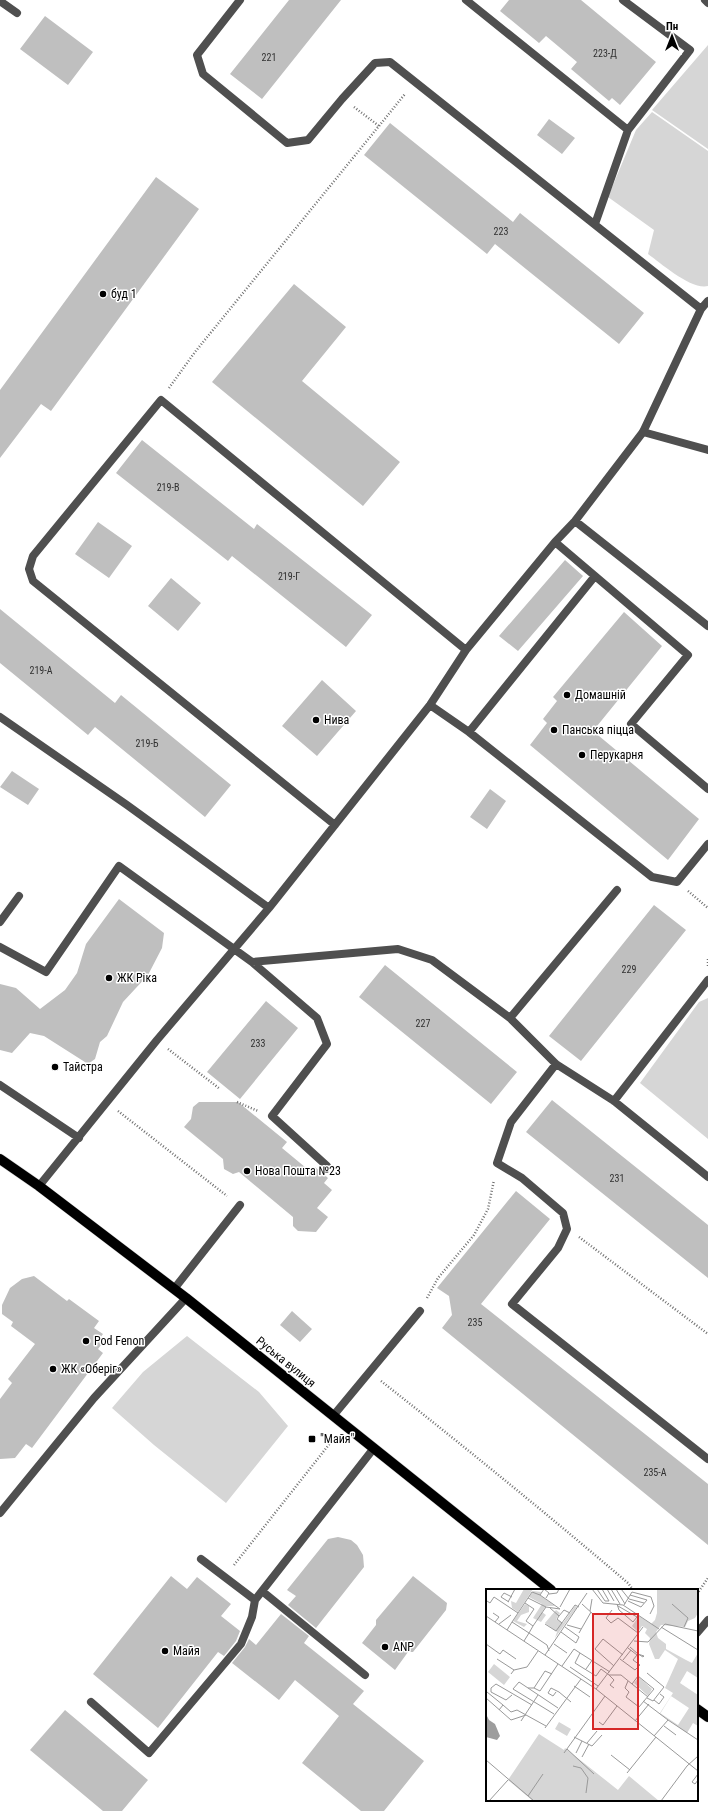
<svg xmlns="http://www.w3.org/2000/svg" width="708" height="1811" viewBox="0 0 708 1811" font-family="'Roboto Condensed',sans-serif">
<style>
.green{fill:#d6d6d6}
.building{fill:#bfbfbf}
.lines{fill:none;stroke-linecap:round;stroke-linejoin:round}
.primary-casing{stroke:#dbdbdb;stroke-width:11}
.path{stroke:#717171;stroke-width:2.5;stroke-dasharray:1 2;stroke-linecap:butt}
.service{stroke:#4f4f4f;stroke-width:8}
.minor{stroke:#4f4f4f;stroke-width:8}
.primary{stroke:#000;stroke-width:10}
.poi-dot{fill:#000;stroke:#fff;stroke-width:1.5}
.labels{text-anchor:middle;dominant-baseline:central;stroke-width:3;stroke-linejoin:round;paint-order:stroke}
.number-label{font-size:10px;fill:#303030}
.poi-label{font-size:12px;fill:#000;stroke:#fff;text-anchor:start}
.street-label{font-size:12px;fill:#000;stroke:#fff}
.inset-road{fill:none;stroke:#999;stroke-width:1}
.view{fill:#d62828;fill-opacity:0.15;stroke:#d62828;stroke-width:2}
.inset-edge{fill:none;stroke:#000;stroke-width:2}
</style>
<rect width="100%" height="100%" fill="#fff"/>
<path class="green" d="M708 45V149L652 110Z
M652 112 708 151V286C691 290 662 264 648 254L654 230 608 197 636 130Z
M708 998V1139L640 1083 699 1002Z
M187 1336 259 1392 288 1426 226 1503 154 1445 112 1408 143 1372Z"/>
<path class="building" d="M289 0H341L262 99 230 74Z
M509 0H581L656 62 620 105 612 98 609 101 571 69 577 62 546 36 539 43 500 11Z
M45 16 93 52 68 85 20 49Z
M549 119 575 138 562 154 537 135Z
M390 123 513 222 520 213 644 313 619 344 495 244 487 254 364 155Z
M156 177 199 209 51 411 41 404 0 458V390Z
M294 284 346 327 302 381 400 462 363 506 212 382Z
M142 440 254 529 257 524 372 615 346 647 232 556 228 561 116 473Z
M98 522 132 546 109 578 75 554Z
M565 560 583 576 518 651 499 636Z
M171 578 201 603 178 631 148 606Z
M0 609 115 703 121 695 231 785 205 817 95 727 88 735 0 663Z
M624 612 662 646 593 731 699 819 668 860 530 745 547 723 543 719 557 701 553 697Z
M322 680 356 711 317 756 282 726Z
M12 771 39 789 28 805 0 787Z
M490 789 506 801 487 829 470 817Z
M119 899 164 933 162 948 148 975 123 1002 107 1036 100 1042 95 1059 88 1064 44 1036 30 1033 12 1053 0 1050V984L16 988 40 1009 65 990 77 973 86 944Z
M654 905 686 930 581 1061 549 1036Z
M385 965 517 1072 491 1104 359 997Z
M266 1001 298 1028 240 1099 207 1072Z
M552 1100 708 1225V1278L526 1132Z
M199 1102H238L287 1142 282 1148 311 1172 315 1167 328 1178 324 1183 332 1190 317 1208 328 1217 316 1232 298 1231 293 1226V1217L239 1172 233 1174 224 1169 223 1159 184 1127 191 1119 193 1107Z
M516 1191 550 1219 481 1304 708 1484V1545L442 1328 452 1315 449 1296 437 1288Z
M34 1276 67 1301 69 1299 99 1321 94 1328 103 1334 100 1338 104 1341 98 1349 103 1353 32 1448 26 1444 15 1458 0 1459V1399L12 1383 8 1379 35 1344 11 1326 13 1322 2 1314V1305L10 1288 22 1279Z
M292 1311 312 1329 300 1342 280 1325Z
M338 1537 351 1540 357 1545 363 1555 364 1567 316 1628 288 1605 296 1596 287 1590 328 1539Z
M171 1576 187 1589 197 1577 231 1604 221 1616 240 1631 236 1641 224 1656 218 1652 158 1728 93 1674Z
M413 1576 447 1603 446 1610 413 1652H408L395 1670 362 1643 376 1625V1620Z
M281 1614 309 1636 304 1643 364 1691 353 1704 424 1761 384 1811H361L302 1763 339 1716 295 1680 279 1700 232 1663 245 1647 249 1639 256 1645Z
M65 1710 148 1780 122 1811H103L30 1750Z"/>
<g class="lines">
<g class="primary-casing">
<path id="primary" d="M0 1159 39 1186 186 1298 551 1590
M697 1709 708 1717"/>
</g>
<path class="path" d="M354 107 379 126
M169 388 195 352 405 94
M688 891 708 908
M708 966V959
M168 1049 220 1089
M237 1102 258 1111
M118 1111 227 1196
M579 1237 708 1334
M427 1298 438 1278 474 1235 488 1209 494 1180
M381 1381C465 1447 547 1514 628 1583L633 1590
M234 1565 331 1442
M697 1594 708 1578"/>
<path class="service" d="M240 0 197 55 203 74 287 143 308 140 342 99 375 63 390 62 701 309
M466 0 628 130 690 50 623 0
M705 0 708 3
M0 1 17 13
M595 224 628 130
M575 521 708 626
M555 542 688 655 631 724 708 789
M430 705 469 732 652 877 677 882 708 844
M0 717 127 805 269 908
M469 732 595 576
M335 825 33 581 29 569 33 556 161 400 466 650
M0 922 19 896
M0 947 46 972 119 866 252 962 398 949 432 960 510 1018 556 1064 614 1101 708 1177
M252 962 317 1018 327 1044 272 1116 327 1166
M510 1018 617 890
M556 1064 511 1122 497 1163 522 1178 563 1213 567 1229 558 1248 512 1304 708 1459
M0 1085 79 1138
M614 1101 708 980
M39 1186 157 1040 269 908 430 705 466 650 555 542 575 521 643 432 701 309 708 301
M174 1289 240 1205
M333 1416 420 1311
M0 1513 94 1398 186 1298
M201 1559 255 1600
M262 1591 365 1675
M697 1633 708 1620
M91 1702 149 1753 241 1644 252 1617 255 1600 374 1448"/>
<path class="minor" d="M643 432 708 450"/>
<use href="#primary" class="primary"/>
</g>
<g class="poi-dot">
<circle cx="103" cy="294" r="4"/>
<circle cx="567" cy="695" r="4"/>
<circle cx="316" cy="720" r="4"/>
<circle cx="554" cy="730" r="4"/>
<circle cx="582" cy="755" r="4"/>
<circle cx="109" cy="978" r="4"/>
<circle cx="55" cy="1067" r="4"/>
<circle cx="247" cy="1171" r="4"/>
<circle cx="86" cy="1341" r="4"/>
<circle cx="53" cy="1369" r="4"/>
<rect x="308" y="1435" width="8" height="8" rx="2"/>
<circle cx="385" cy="1647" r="4"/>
<circle cx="165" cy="1651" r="4"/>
</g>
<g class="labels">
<g class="number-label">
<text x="605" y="53">223-Д</text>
<text x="269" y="57">221</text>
<text x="501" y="231">223</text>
<text x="168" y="487">219-В</text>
<text x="289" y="576">219-Г</text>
<text x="41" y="670">219-А</text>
<text x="147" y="743">219-Б</text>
<text x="629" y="969">229</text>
<text x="423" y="1023">227</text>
<text x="258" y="1043">233</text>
<text x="617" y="1178">231</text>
<text x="475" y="1322">235</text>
<text x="655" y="1472">235-А</text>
</g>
<g class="poi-label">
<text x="111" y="294">буд 1</text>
<text x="575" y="695">Домашній</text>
<text x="324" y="720">Нива</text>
<text x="562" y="730">Панська пiцца</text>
<text x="590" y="755">Перукарня</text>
<text x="117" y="978">ЖК Ріка</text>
<text x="63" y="1067">Тайстра</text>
<text x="255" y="1171">Нова Пошта №23</text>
<text x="94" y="1341">Pod Fenon</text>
<text x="61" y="1369">ЖК «Оберіг»</text>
<text x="320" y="1439">"Майя"</text>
<text x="393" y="1647">ANP</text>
<text x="173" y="1651">Майя</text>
</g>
<g class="street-label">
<text transform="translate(286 1362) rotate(39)">Руська вулиця</text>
</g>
</g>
<g transform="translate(486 1589)">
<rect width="212" height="212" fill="#fff"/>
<path d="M38 0H47L32 23 26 19 25 12 30 14ZM171 0 212 1V24L209 29 202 32 199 38 175 36 170 43 172 49 180 55V60L200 71 206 74 212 64V89L201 82 194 94 212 106V137L207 134 201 144 174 125 187 104 179 99 192 70 179 61 173 70H169L163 55 164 49 159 44 161 40 156 37 152 43 146 37 153 27 165 35 169 31 171 24ZM185 107 203 119 192 136 174 124ZM47 2 55 3 54 6 69 17H60L56 23 60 26 55 33 47 29 56 15 43 8ZM39 15 43 17V23L35 26 31 32 41 35 38 38 27 32ZM89 17 91 18 69 49 71 43 59 34 70 21 74 24 70 30 77 34ZM8 75 24 88 18 96 2 83ZM153 88 166 100 162 107 148 94ZM73 133 85 140 81 147 69 140ZM53 145 78 161 79 159 132 201 143 187 173 212H47L22 191Z" fill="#d6d6d6" fill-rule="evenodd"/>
<path d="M0 125 3 131 9 135 14 147 11 151 0 148Z" fill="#9d9d9d"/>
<path class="inset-road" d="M58 0 63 4 60 9M106 0 117 14 137 16 173 40M111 0 119 12H123L116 0M121 0 128 12M125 0 134 15M130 0 139 15M135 0 143 10 158 14M63 5 71 4 73 0M42 9 60 18 74 20 54 6M1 12 4 14 8 8 32 24M142 12 155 18 161 11 144 6M22 13 29 0M23 13 15 8 18 4 26 8M39 14 48 20 40 32 47 37 43 44 61 56 63 62M96 15 108 26M131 15 133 21 147 33 151 28 132 17M186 15 202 29 198 38M138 16 146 3 165 8 168 17 164 25M74 18 84 0M64 19 73 27M126 21 120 29 125 34 132 29 152 44M104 22 106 10M7 24 13 28 9 33M0 27 110 100 212 182M26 33 46 3 54 6 58 0M76 34 71 30 73 27 78 21 84 24M13 35 25 26M59 35 70 42 89 16 93 18M81 36 95 40M47 37 60 18M175 38 212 61M21 41 26 33 43 44 38 52M75 43 90 54 93 48 79 38M93 44 105 23M148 52 162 53 179 35 212 42M0 55 14 65 17 61 30 70M68 55 81 64M144 58 152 65 157 68 158 67 152 65M94 64 124 83M59 66 101 4M11 70 28 81M134 70 149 81 154 76 147 71 151 66 142 59M137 71 145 61M76 77 88 60 94 64 89 74 110 87 115 80 123 86H135L162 108M128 77 109 60 117 50 137 66M84 78 112 97M100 80 107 70M25 85 28 81 41 78 52 62M123 86 128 91 124 96 128 99M142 92 139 99 143 103 140 108 153 118 168 100 152 87 146 95M88 97 104 108M42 99H48L54 102 72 75M48 99 59 82 66 85M110 100 157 38M70 103 67 107 62 104 65 99 73 103 85 113M0 104 1 103 17 116M26 106 20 111 5 103V99L10 95 46 116M0 109 25 131 40 126M161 109 167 112 178 98 161 84M168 111 173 115 178 108 174 105M157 112 182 131M13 121 17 116 25 123 31 121 60 137M68 125 27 100 33 93 72 119M35 132 52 106M149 132 163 115M113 133 117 136 131 117M178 137 190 146M59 139 95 90M168 147 182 131 212 151M88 148 106 157 116 146M101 154 111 142M81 160 108 185M78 164 119 107M90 164 96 152M125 166 144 181M96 168 103 155M0 171 48 212M87 177 95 179 102 189 100 204M141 184 170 148M212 185 206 193 209 195 212 191M42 207 57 185M3 212 22 191M175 212 201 177 212 167"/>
<path class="view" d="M107 25H152V140H107Z"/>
<rect width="212" height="212" class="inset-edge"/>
</g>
<g transform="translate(672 36)" stroke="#ffffff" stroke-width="3" paint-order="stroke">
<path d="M0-3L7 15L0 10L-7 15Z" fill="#000000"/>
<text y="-6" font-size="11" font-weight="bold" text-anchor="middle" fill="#000000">Пн</text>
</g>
</svg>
